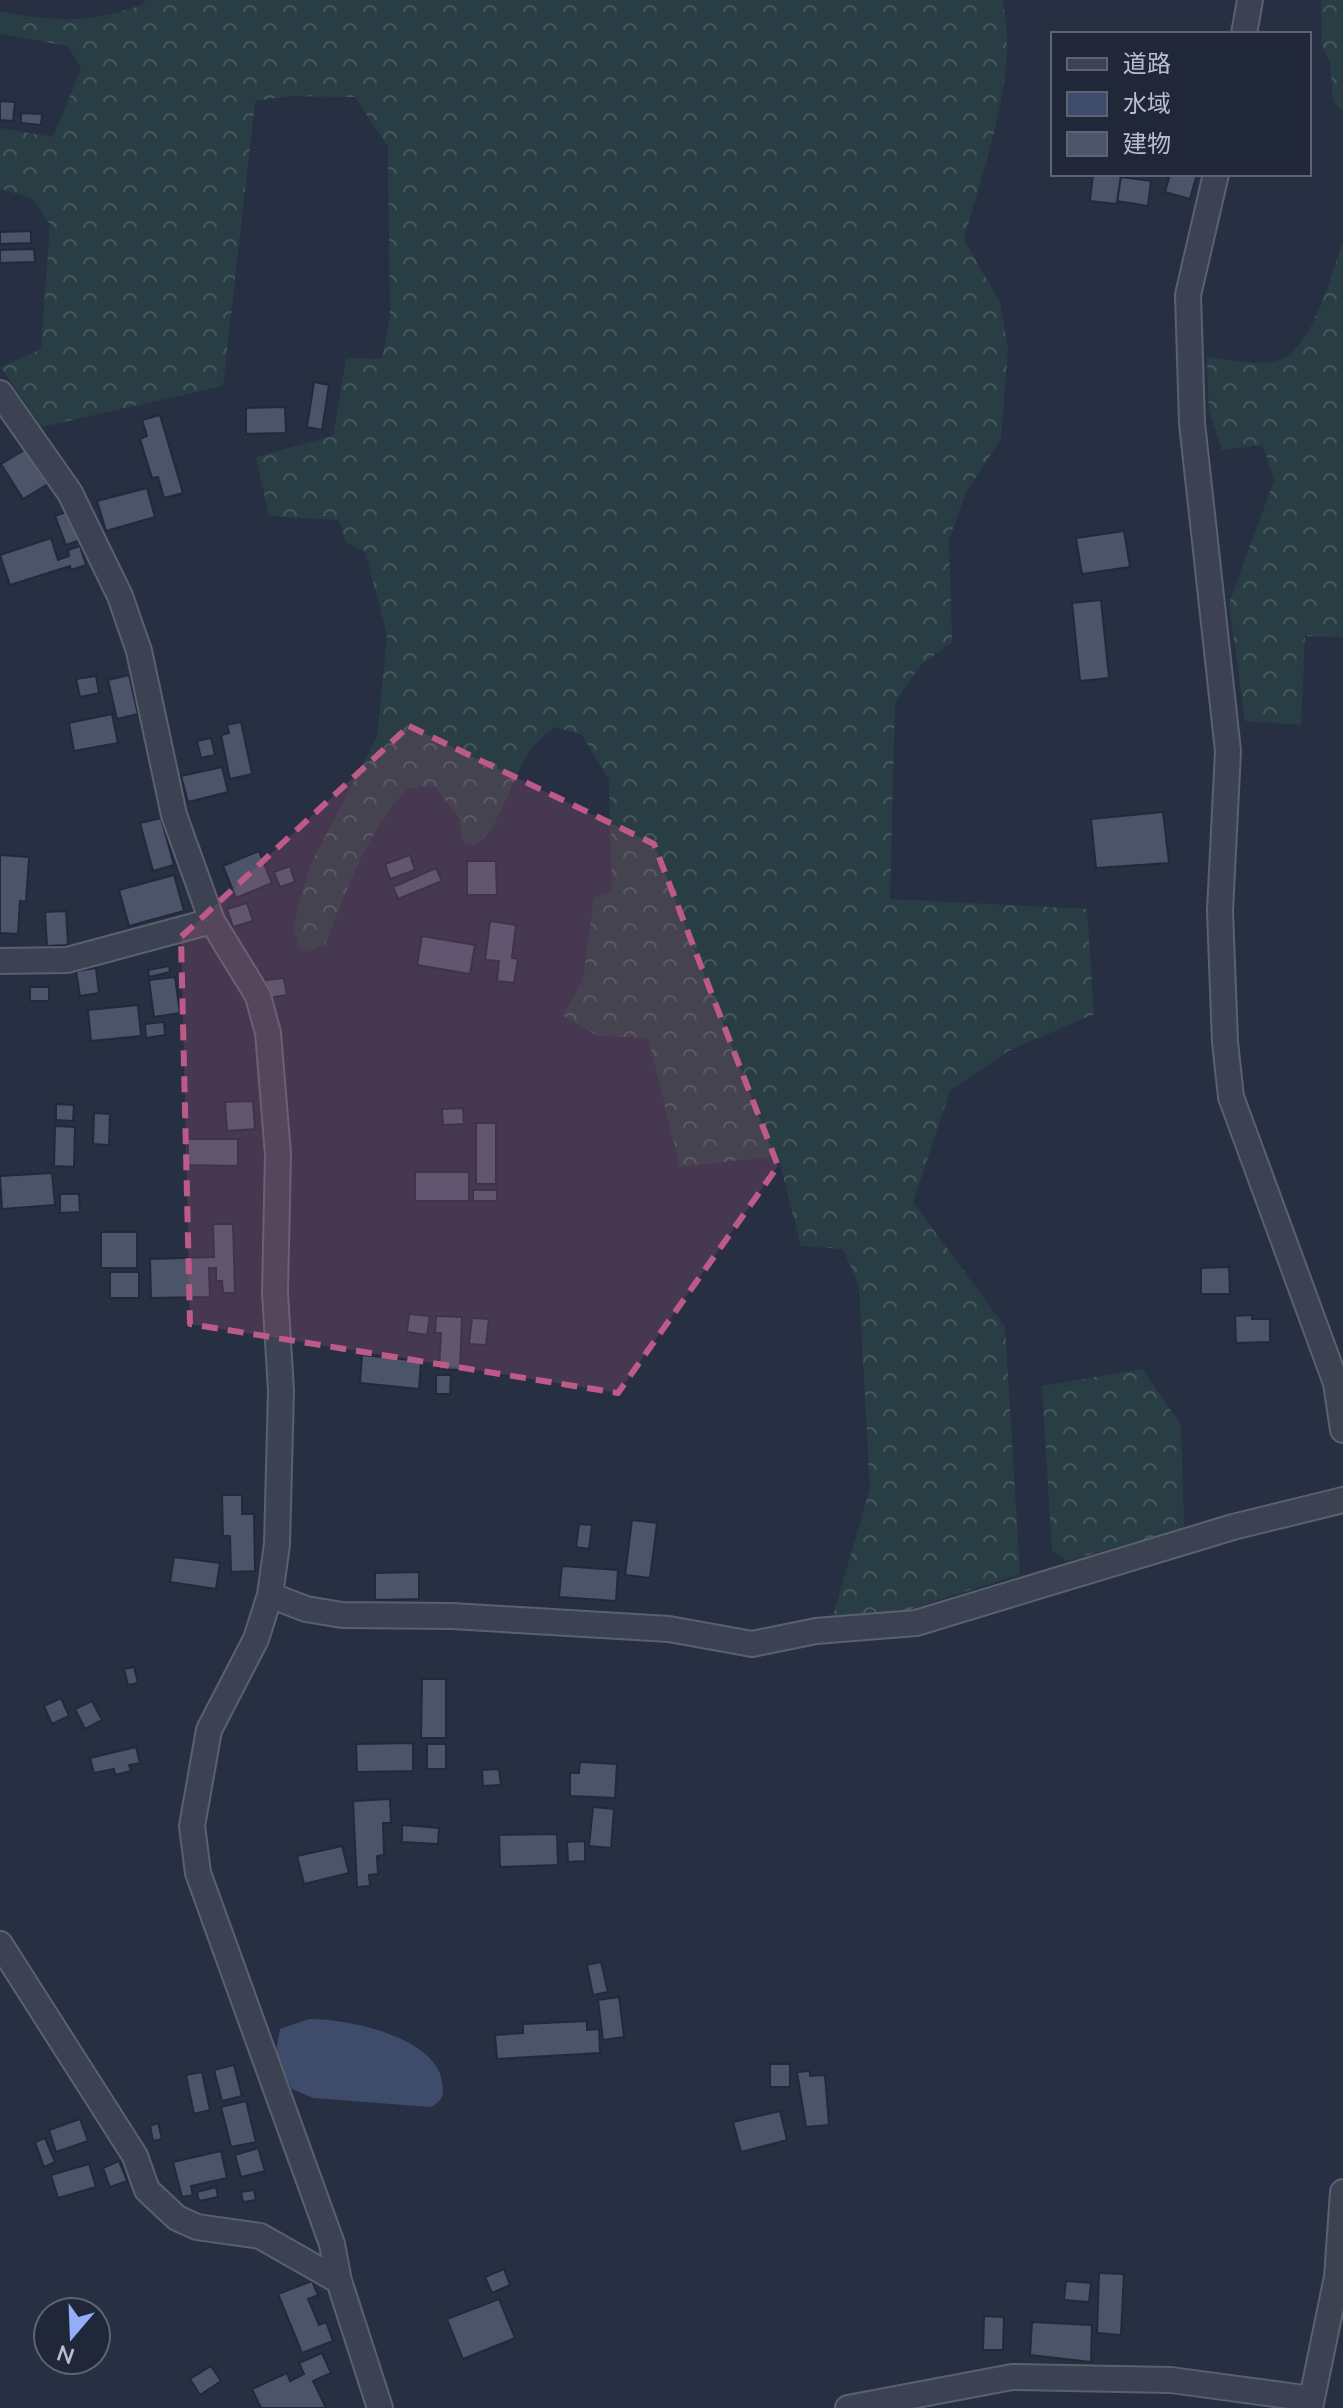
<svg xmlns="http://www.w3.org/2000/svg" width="1343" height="2408" viewBox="0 0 1343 2408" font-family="Mulish,'Noto Sans JP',sans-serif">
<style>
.forest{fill:url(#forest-crowns)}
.water{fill:#3e4b6b}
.building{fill:#4b5469;stroke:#22293a;stroke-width:2}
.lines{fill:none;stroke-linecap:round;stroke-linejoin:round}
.street-casing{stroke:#5a6070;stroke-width:28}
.street{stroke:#3c4252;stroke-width:24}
.marked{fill:#be5a88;fill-opacity:0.2;stroke:#be5a88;stroke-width:6;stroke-dasharray:16 10;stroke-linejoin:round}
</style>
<defs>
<pattern id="forest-crowns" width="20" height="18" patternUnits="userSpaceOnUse" patternTransform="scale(2)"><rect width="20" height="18" fill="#293e44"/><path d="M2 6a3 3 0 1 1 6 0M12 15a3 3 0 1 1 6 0" fill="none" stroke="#46585e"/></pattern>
</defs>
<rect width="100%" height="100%" fill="#273043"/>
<path class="forest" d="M146 0H1002C1020 75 983 167 964 240L1000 302 1008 349 1001 439 966 492 949 539 952 642 921 665 895 702 890 899 1087 909 1094 1014 1008 1051 950 1091 913 1202 1005 1327 1020 1574 851 1628 833 1616 870 1488 859 1286 843 1249 801 1246 778 1156 680 1167 648 1038 598 1036 563 1016 583 980 594 898 612 891 609 780 582 735 556 727C509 754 514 814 475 846L462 841 460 820 434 786 408 788C367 833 347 887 326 944L308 952 300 949 293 927 310 866 377 737 387 635 365 551 346 543 339 520 269 516 256 457 333 436 346 358 382 359 390 316 388 147 355 97 292 96 255 101 223 386 41 427 1 367 41 349 50 224 32 198 0 189V128L53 137 81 69 68 46 0 34V12C62 21 81 25 142 5Z
M1321 0H1343V112L1333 101 1330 63 1322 45Z
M1343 241V637L1305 636 1301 725 1245 721 1229 603 1274 481 1263 445 1222 450 1209 410 1207 357C1227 359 1255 366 1275 361 1313 353 1331 274 1343 241Z
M1142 1369 1181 1425 1184 1528 1067 1561 1052 1551 1042 1386Z"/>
<path class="water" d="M309 2019C347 2019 434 2036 442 2081 444 2095 443 2100 431 2107L313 2098 292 2089 275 2056 280 2029Z"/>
<path class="building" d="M0 101 15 102 13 121 0 120Z
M21 113 42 114 41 125 21 123Z
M1093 174H1121L1117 204 1090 201Z
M1170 174H1197L1190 199 1165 192Z
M1121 177 1151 181 1148 206 1117 201Z
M31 231V243L0 244V232Z
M34 249 35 262 0 263V250Z
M314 382 329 385 322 430 307 427Z
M285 407 286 433 246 434V408Z
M160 415 183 493 164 498 158 477 152 478 140 439 147 436 142 420Z
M26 449 48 484 23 499 1 464Z
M147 488 155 517 106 531 97 501Z
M69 511 80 540 66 545 55 516Z
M1124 531 1130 567 1082 574 1076 538Z
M51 538 58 560 69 556 68 550 80 546 86 565 71 570 70 566 10 585 0 555Z
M1101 600 1109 678 1080 681 1072 603Z
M129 675 138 714 117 719 108 680Z
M96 676 99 693 80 697 76 679Z
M112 714 118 743 74 751 69 723Z
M241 722 252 774 230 779 221 735 229 733 227 725Z
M211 738 215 755 201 758 197 741Z
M222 767 228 792 188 802 181 776Z
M1163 812 1169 863 1096 868 1091 819Z
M161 818 174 865 153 871 140 823Z
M259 851 272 883 236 898 223 866Z
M0 855 29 857 26 902 20 901 18 934 0 933Z
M410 855 415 870 390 879 385 864Z
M467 861H496L497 895H467Z
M290 866 295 882 280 887 274 872Z
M436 868 442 881 398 899 393 887Z
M174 875 184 911 129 926 119 890Z
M247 903 253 921 233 927 227 909Z
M66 911 68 945 47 946 45 912Z
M490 921 516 925 512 958 518 959 514 983 497 981 499 961 485 960Z
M422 936 475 945 470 974 417 965Z
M169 966 170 972 149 977 148 970Z
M96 968 99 993 80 996 76 971Z
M175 977 180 1013 154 1017 149 980Z
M284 978 287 995 268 998 265 980Z
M30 987H49V1001H30Z
M138 1005 141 1036 91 1041 88 1010Z
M164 1022 165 1035 146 1038 145 1024Z
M253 1101 255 1129 227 1131 225 1102Z
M56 1104 74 1105 73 1121 56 1120Z
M463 1108 464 1124 443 1125 442 1109Z
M94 1113 110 1114 109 1145 93 1144Z
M476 1123H496V1184H476Z
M55 1126 75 1127 74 1167 54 1166Z
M188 1139H238V1166L188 1165Z
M415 1172H469V1201H415Z
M52 1173 55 1205 2 1209 0 1176Z
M473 1190H497V1201H473Z
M60 1194H79L80 1212 60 1213Z
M213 1224H233L235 1293H223L222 1281H216V1268H209L210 1297 151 1298 150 1259 214 1257Z
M101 1232H137V1268H101Z
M1229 1267 1230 1294H1201V1268Z
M110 1272H139V1298H110Z
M409 1314 430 1316 427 1335 407 1332Z
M1252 1315V1319H1270V1342L1236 1343 1235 1316Z
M436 1316 462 1317 460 1370 439 1369 441 1333H435Z
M472 1318 489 1319 486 1345 469 1344Z
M362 1355 421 1361 419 1389 360 1383Z
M436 1375H451L450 1394H436Z
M222 1495H242V1514H254L255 1571 231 1572 230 1536H223Z
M632 1520 657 1523 650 1578 625 1575Z
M579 1524 592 1525 589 1549 576 1547Z
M174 1557 220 1563 216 1589 170 1582Z
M562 1566 618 1570 616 1601 559 1597Z
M419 1572V1599L375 1600V1573Z
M134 1667 138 1683 128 1685 124 1669Z
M422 1679H446V1738H421Z
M61 1698 69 1716 52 1724 44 1706Z
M92 1701 102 1720 85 1729 75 1709Z
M413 1743V1771L357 1772 356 1744Z
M427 1744H446V1769H427Z
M136 1747 140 1763 129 1765 131 1771 115 1775 114 1769 94 1773 90 1758Z
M580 1762 617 1764 615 1798 570 1796V1773H579Z
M499 1769 501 1785 483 1786 482 1770Z
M390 1799 391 1823H383L384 1855 377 1856 378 1874 369 1875 370 1886 357 1887 353 1801Z
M593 1807 614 1809 611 1848 589 1846Z
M402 1825 439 1828 438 1844 402 1842Z
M557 1834 558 1865 500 1867 499 1835Z
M585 1841V1861L568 1862 567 1842Z
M342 1846 349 1873 304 1884 297 1856Z
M601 1962 608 1992 593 1995 587 1965Z
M619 1997 624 2037 603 2040 598 2000Z
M587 2021V2030L599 2029 600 2053 497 2059 495 2035 523 2033V2024Z
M770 2064H790V2087H770Z
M234 2065 242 2096 222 2101 214 2070Z
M810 2071V2076L825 2075 829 2125 806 2127 797 2072Z
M202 2072 210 2110 194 2114 186 2075Z
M246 2101 256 2142 231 2147 221 2107Z
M780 2111 787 2140 741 2152 733 2122Z
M80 2119 88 2141 56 2152 49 2130Z
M158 2123 162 2139 153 2141 150 2126Z
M45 2138 55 2162 44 2167 35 2142Z
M258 2148 265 2171 241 2177 235 2155Z
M221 2151 227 2178 191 2186 193 2195 182 2197 173 2162Z
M119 2161 127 2181 110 2187 103 2168Z
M89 2164 96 2187 58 2198 51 2175Z
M216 2187 218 2197 199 2201 197 2192Z
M254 2190 256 2200 243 2202 241 2192Z
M504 2269 510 2285 492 2293 485 2277Z
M1099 2273 1124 2274 1121 2335 1097 2333Z
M312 2281 318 2295 308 2299 319 2325 326 2322 333 2341 302 2353 278 2294Z
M1066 2281 1091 2283 1089 2302 1064 2300Z
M499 2299 515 2338 463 2359 447 2319Z
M984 2316 1004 2317 1003 2350H983Z
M1032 2322 1092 2325 1091 2362 1030 2355Z
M322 2353 331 2373 313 2381 326 2408H261L252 2389 287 2373 290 2381 304 2374 299 2363Z
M211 2366 221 2381 200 2395 190 2379Z"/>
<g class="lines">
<g class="street-casing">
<path id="street" d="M1244 34 1250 0
M1216 174 1188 295 1192 423 1228 751 1220 911 1225 1042 1231 1097 1336 1383 1343 1430
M0 393 70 493 120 596 139 651 174 815 212 921 258 996 268 1033 278 1154 275 1292 281 1391 277 1544 270 1595 256 1639 209 1730 192 1826 198 1873 332 2244 339 2281 380 2408
M0 961 67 960 212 921
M270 1595 306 1609 342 1615 452 1616 669 1629 752 1644 816 1631 916 1623 1233 1527 1343 1500
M0 1944 135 2156 147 2190 177 2218 197 2227 260 2236 339 2281
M848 2408 1012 2377 1171 2380 1312 2399
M1310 2408 1337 2277 1343 2192"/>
</g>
<use href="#street" class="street"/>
</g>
<path class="marked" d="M409 726 654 844 778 1166 618 1393 190 1324 181 937Z"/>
<rect x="1051" y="32" width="260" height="144" fill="#202738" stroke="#5d6373" stroke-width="2"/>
<rect x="1067" y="58" width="40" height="12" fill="#3c4252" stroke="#5d6373" stroke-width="2"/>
<text x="1123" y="72" font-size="24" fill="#b9becc">道路</text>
<rect x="1067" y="92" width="40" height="24" fill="#3e4b6b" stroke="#5d6373" stroke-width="2"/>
<text x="1123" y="112" font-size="24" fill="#b9becc">水域</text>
<rect x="1067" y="132" width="40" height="24" fill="#4b5469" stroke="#5d6373" stroke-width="2"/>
<text x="1123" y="152" font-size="24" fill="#b9becc">建物</text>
<g transform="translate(72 2336) rotate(199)"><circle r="38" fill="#202738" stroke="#5d6373" stroke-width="2"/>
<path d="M0-6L14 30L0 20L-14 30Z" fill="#93aef7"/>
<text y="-12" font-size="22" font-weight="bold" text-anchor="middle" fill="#b9becc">N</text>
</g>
</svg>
